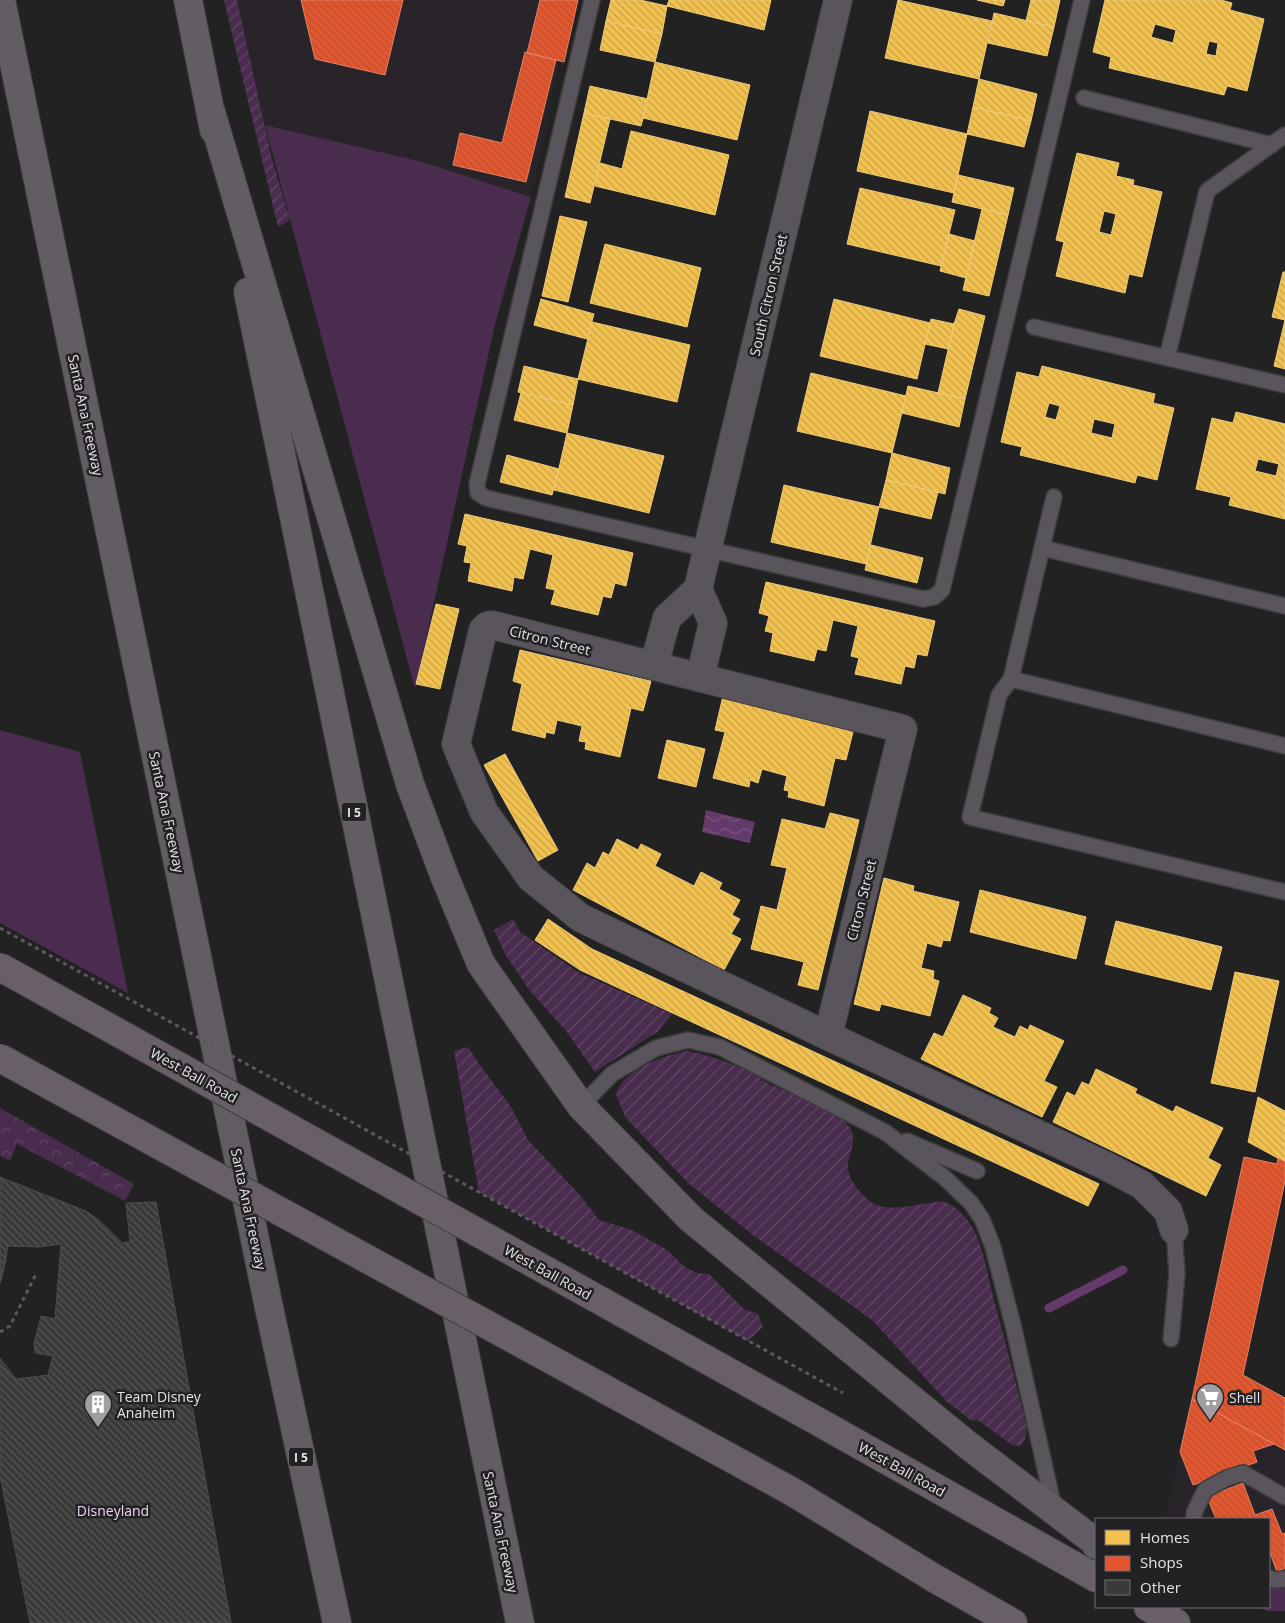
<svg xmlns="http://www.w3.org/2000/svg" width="1285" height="1623" viewBox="0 0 1285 1623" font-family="'Open Sans',sans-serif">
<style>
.built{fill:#29242a}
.grass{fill:#492c4e}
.forest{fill:url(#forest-crowns)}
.garden{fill:url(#garden-furrows)}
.water{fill:url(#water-waves)}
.homes{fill:url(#homes-back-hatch);stroke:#eecb7b;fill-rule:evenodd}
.shops{fill:url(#shops-back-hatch);stroke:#e48165}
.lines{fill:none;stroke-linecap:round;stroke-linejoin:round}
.stream{stroke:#64396c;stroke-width:9}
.building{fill:url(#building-back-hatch);stroke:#4c4c4b}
.service-casing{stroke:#3d3d3d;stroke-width:18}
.minor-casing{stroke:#3d3d3d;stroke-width:30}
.primary-casing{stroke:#3d3d3d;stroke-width:30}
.motorway-casing{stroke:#3d3d3d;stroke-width:30}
.path{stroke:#5d585e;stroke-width:3;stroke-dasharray:4 4;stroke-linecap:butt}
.service{stroke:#5a545c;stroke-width:15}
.minor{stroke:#5a545c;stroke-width:28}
.primary{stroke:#685f69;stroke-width:28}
.motorway{stroke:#635c65;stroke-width:28}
.primary-bridge-casing{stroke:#3d3d3d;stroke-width:30;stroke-linecap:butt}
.path-bridge{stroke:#5d585e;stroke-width:3;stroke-dasharray:4 4;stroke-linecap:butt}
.primary-bridge{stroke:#685f69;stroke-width:28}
.labels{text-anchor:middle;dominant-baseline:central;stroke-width:5;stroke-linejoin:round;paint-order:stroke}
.shield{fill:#222123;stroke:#aaa8aa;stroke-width:1}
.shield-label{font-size:12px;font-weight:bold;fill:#e4e2e4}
.street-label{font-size:14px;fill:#e4e2e4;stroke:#222123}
.poi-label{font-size:14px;fill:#e4e2e4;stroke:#222123;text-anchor:start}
.park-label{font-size:14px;fill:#efd3f4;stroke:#222123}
</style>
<defs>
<pattern id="forest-crowns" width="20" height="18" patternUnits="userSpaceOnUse" patternTransform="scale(1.25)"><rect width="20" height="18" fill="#492c4e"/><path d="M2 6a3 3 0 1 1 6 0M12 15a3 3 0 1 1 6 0" fill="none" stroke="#634a67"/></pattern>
<pattern id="garden-furrows" width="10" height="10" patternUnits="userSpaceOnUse" patternTransform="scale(1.25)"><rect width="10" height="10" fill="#492c4e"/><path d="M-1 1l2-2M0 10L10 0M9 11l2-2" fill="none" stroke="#634a67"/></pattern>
<pattern id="water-waves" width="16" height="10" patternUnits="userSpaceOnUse" patternTransform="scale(1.25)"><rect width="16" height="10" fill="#64396c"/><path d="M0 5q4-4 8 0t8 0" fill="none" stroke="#7a5581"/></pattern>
<pattern id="homes-back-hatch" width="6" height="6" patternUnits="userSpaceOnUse" patternTransform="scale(1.25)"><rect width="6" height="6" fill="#f2c14e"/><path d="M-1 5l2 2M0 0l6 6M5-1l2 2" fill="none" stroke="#c6a24c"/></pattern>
<pattern id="shops-back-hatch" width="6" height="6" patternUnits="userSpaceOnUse" patternTransform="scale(1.25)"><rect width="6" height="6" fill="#e4572e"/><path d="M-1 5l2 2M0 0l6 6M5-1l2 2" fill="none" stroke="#b45135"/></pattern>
<pattern id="building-back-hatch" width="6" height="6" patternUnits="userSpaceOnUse" patternTransform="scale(1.25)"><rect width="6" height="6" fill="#3a3a39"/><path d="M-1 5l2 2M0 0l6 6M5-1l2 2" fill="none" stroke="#565656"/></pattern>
</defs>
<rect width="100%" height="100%" fill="#222"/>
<path class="built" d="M237 0H572L531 197 423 162 265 125Z
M1192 1399 1285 1450V1611H1267L1259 1607H1269V1519H1165Z"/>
<path class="grass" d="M265 125 423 162 531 197 495 324 415 689Z
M0 730 80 752 128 993 0 923Z
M1272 1586H1285V1611H1267L1259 1607H1269V1587Z"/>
<path class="forest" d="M0 1108 134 1184 125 1201 17 1144 10 1161 0 1156Z"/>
<path class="garden" d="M224 0H237L272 159 290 220 278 227Z
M513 919 520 932 578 972 672 1014 657 1032 595 1072 566 1031 530 991 505 954 494 930Z
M468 1047 477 1061 511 1107 528 1140 579 1194 599 1220 632 1230 667 1250 685 1267 697 1273 709 1274 744 1309 758 1314 763 1327 748 1341 479 1192 454 1051Z
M687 1051C708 1055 729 1062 748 1071 756 1075 763 1081 771 1085 790 1093 841 1110 850 1128 857 1141 850 1151 848 1164 846 1176 857 1189 865 1197 882 1215 908 1205 930 1203 935 1202 940 1201 945 1202 959 1208 969 1220 976 1234 984 1253 988 1276 993 1296 1005 1340 1016 1384 1027 1428L1025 1440 1020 1446 1012 1445 978 1420 972 1421 946 1401 872 1320 754 1236 688 1183 625 1117 616 1094C625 1068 663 1056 687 1051Z"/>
<path class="water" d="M706 810 755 822 750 843 702 832Z"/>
<path class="homes" d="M611 0H640L667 6 662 34 606 21Z
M669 0H771L764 30 667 6Z
M898 0 992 21 979 79 885 58Z
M977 0H1005L1003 6Z
M1031 0H1060L1054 27 1026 21Z
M1105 0H1221L1232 3 1230 10 1264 19 1247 91 1227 86 1224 95 1109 68 1111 57 1093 52ZM1155 24 1176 30 1173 43 1151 37ZM1209 41 1218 43 1216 56 1206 54Z
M994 13 1054 27 1047 56 988 43Z
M606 21 662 34 655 62 600 50Z
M655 62 750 85 737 140 643 118Z
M979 79 1037 94 1031 121 973 107Z
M590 86 648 99 641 126 584 113Z
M973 107 1031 121 1024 147 967 134Z
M870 111 967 134 954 193 857 171Z
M584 113 610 119 590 203 565 197Z
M631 131 729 155 715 215 595 186 600 163 622 169Z
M1077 153 1119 163 1116 176 1134 180 1133 185 1162 192 1142 277 1129 274 1125 293 1056 276 1064 242 1056 240ZM1104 211 1116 214 1111 235 1099 232Z
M958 175 1014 188 1008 215 952 202Z
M860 188 955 210 941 266 847 244Z
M982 209 1008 215 989 296 963 290Z
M560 216 587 222 568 302 542 296Z
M949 234 975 241 966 278 940 271Z
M605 244 701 268 687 327 590 303Z
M1283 272H1285V369L1274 366 1285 320 1272 317Z
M541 299 594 314 587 339 534 325Z
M834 299 930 323 917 379 820 356Z
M959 309 985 316 965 399 938 393 954 324Z
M931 319 954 324 948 349 925 344Z
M592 322 690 345 677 402 578 379Z
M524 366 578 379 573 405 518 392Z
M1042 366 1155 394 1153 403 1174 408 1157 480 1137 475 1135 483 1020 455 1022 447 1001 442 1017 372 1039 377ZM1049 403 1060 406 1056 420 1045 417ZM1094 419 1115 424 1112 438 1091 433Z
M811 373 906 396 892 453 797 431Z
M908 386 965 399 959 427 902 413Z
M521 393 573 405 567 433 514 420Z
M1236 412 1285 424V519L1229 505 1231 497 1196 489 1212 418 1233 423ZM1258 459 1279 464 1276 476 1255 471Z
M567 433 664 456 649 513 554 490Z
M892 453 950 468 945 494 886 480Z
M507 455 559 469 552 495 500 482Z
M886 480 938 492 931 519 879 507Z
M784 485 879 507 866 564 771 542Z
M465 514 633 553 626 586 615 583 611 598 603 596 598 615 551 604 555 590 546 588 553 555 530 549 523 579 514 577 512 591 468 581 471 563 464 562 467 546 458 544Z
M871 545 923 558 917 583 865 570Z
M766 582 935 621 927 656 917 654 914 668 905 666 901 684 855 674 859 658 851 656 858 626 833 620 826 651 817 649 814 661 770 651 773 633 765 631 769 616 759 613Z
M436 604 459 609 440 689 416 684Z
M520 650 651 681 643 711 631 708 620 757 585 749 586 742 579 741 582 726 557 720 554 734 546 732 545 738 512 730 522 684 513 681Z
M723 696 854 728 846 760 835 758 824 806 788 797 789 791 784 790 787 776 762 769 758 783 750 780 749 787 713 778 725 732 715 730Z
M667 740 705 749 696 787 658 778Z
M505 754 558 850 538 861 484 765Z
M830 813 859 820 818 990 798 985 804 962 751 949 761 906 777 910 787 868 771 865 782 819 825 829Z
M617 839 638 850 641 844 661 854 655 866 694 886 701 872 722 883 719 889 740 900 732 915 740 919 731 934 741 939 724 970 573 890 587 863 595 868 603 852 609 855Z
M884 878 914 886 913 891 959 902 950 941 943 940 941 947 927 943 921 968 934 971 933 979 939 981 930 1016 881 1004 879 1011 854 1004Z
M980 890 1086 917 1076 959 970 932Z
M548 919 592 949 1099 1184 1088 1206 580 970 535 940Z
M1116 921 1222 947 1211 990 1105 964Z
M1235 972 1279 981 1255 1092 1211 1083Z
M963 995 991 1008 989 1013 998 1018 993 1027 1015 1037 1020 1026 1028 1030 1030 1025 1064 1041 1044 1081 1057 1087 1042 1117 921 1059 934 1033 943 1037Z
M1096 1069 1137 1089 1135 1093 1173 1112 1176 1106 1223 1128 1208 1158 1221 1165 1206 1196 1053 1122 1067 1092 1075 1096 1082 1082 1089 1085Z
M1258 1097 1285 1111V1162L1248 1142Z"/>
<path class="shops" d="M301 0H403L385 75 315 59Z
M540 0H578L564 62 527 53Z
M525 52 556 60 526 182 453 165 460 133 502 143Z
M1244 1157 1277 1164 1278 1158 1285 1162V1181L1243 1375 1285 1398V1450L1192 1399Z
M1192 1399 1274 1444 1253 1451 1257 1462 1193 1485 1180 1452Z
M1243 1483 1255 1515 1272 1509 1282 1534 1285 1533V1568L1277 1572 1269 1550V1519H1216L1207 1497Z"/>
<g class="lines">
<path class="stream" d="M1049 1308 1123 1270"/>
</g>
<path class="building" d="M0 1177 86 1211 100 1221 122 1243 130 1242 126 1203 156 1202 231 1623H30L0 1476V1358L16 1379 48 1375 53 1356 35 1353 34 1344 41 1316 55 1319 61 1244 38 1247 8 1246 0 1283Z
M7 1253 3 1273 0 1283V1255Z"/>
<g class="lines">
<g class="service-casing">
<path id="service" d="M592 0 477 484 478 493 486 498 923 599 934 597 942 590 1082 0
M1084 98 1272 145
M1034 327 1285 385
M1167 358 1207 191 1285 135
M1054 497 1011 679 999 695 970 817 1285 892
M1042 548 1285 606
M1011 679 1285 746
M581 1106 612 1074 656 1048 688 1040 720 1047 885 1132 945 1178 971 1203 982 1219 993 1247 1014 1329 1054 1508
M907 1141 977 1171
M1171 1339 1177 1274 1174 1230
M1194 1519V1513L1205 1490 1227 1478 1243 1473 1285 1497
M1269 1578 1276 1580 1285 1579"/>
</g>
<g class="minor-casing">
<path id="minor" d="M698 589 713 623 700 678
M654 665 667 618 698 589 838 0
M828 1036 903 729 492 625 487 626 483 630 456 744 484 812 531 878 581 918 828 1036 1106 1166 1142 1185 1168 1211 1174 1230"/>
</g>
<g class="primary-casing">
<path id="primary" d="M826 1426 1096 1578
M791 1491 934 1578 1013 1623
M1148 1607 1176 1623"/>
</g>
<g class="motorway-casing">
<path id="motorway" d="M1 0 268 1303 337 1623
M188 0 214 130
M211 112 410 784 444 875 481 964 581 1106 691 1219 969 1446 1094 1541 1096 1545
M248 292 520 1623"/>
</g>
<path class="path" d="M0 1332 10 1326 37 1272"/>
<use href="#service" class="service"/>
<use href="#minor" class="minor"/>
<use href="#primary" class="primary"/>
<use href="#motorway" class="motorway"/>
<g class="primary-bridge-casing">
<path id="primary-bridge" d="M0 967 826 1426
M0 1058 791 1491"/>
</g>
<path class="path-bridge" d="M0 928 843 1393"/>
<use href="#primary-bridge" class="primary-bridge"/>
</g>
<defs>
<g id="supermarket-pin" transform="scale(1.4375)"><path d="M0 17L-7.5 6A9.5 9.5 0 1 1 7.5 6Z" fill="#a09fa0" stroke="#222123"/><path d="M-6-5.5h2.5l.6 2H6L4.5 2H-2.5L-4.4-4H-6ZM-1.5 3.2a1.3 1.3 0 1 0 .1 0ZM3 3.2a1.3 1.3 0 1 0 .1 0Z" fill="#fff"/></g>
<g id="building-pin" transform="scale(1.4375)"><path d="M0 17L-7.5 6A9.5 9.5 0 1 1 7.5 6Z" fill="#a09fa0" stroke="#222123"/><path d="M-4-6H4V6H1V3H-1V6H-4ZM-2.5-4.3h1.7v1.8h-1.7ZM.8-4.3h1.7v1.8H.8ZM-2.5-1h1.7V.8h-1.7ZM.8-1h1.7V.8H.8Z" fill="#fff"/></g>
</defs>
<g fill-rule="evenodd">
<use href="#supermarket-pin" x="1210" y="1397"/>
<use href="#building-pin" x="98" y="1404"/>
</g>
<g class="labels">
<g class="shield">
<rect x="341.5" y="802.5" width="25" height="19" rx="4"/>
<rect x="288.5" y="1447.5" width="25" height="19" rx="4"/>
</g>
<g class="shield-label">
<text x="354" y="812">I 5</text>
<text x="301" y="1457">I 5</text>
</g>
<g class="street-label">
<text transform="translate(768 295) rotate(-77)">South Citron Street</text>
<text transform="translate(86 415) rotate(78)">Santa Ana Freeway</text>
<text transform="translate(550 640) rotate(14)">Citron Street</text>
<text transform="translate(167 812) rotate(78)">Santa Ana Freeway</text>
<text transform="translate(861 900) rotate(-76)">Citron Street</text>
<text transform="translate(194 1075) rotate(29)">West Ball Road</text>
<text transform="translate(249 1209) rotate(78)">Santa Ana Freeway</text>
<text transform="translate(548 1272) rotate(29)">West Ball Road</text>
<text transform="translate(902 1469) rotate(29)">West Ball Road</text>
<text transform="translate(501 1532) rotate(78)">Santa Ana Freeway</text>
</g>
<g class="poi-label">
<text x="117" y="1396">Team Disney<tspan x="117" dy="16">Anaheim</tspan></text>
<text x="1229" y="1397">Shell</text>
</g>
<g class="park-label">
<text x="113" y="1510">Disneyland</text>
</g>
</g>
<rect x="1095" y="1518" width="175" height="90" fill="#222123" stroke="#706e70"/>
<rect x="1105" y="1530" width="25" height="15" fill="#f2c14e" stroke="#706e70"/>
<text x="1140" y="1543" font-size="15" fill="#e4e2e4">Homes</text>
<rect x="1105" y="1556" width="25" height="15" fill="#e4572e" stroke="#706e70"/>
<text x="1140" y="1568" font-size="15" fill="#e4e2e4">Shops</text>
<rect x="1105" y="1580" width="25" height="15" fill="#3a3a39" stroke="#706e70"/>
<text x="1140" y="1593" font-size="15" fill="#e4e2e4">Other</text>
</svg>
